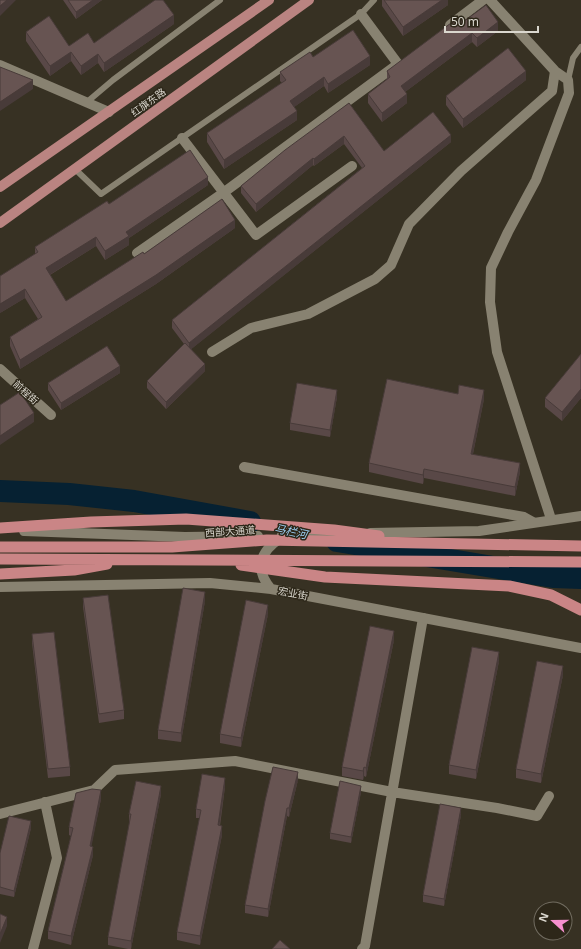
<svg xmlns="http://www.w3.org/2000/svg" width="581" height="949" viewBox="0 0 581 949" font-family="'Noto Sans','Noto Sans SC',sans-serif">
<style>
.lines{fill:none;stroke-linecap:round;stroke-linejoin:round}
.river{stroke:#062132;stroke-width:22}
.service{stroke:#888271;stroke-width:6}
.minor{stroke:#888271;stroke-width:10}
.secondary{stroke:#888271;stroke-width:10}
.primary{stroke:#ba8481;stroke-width:10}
.trunk{stroke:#ca8586;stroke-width:11}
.wall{fill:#594847}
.shaded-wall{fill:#483b39}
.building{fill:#675452;stroke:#483b39}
.labels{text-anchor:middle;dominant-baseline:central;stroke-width:3;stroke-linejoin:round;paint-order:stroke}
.street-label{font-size:10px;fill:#dad7ce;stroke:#2d2719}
.water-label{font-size:11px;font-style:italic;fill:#9cd0f5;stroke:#2d2719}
</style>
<rect width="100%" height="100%" fill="#373123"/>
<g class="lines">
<path class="river" d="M0 491 69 494 134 501 250 522
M337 541 553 577 581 578"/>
<path class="service" d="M568 80 573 58 581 47
M87 102 113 80 220 0
M75 169 101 194 361 14 374 0"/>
<path class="minor" d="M490 0 555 71 568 80 569 93 536 180 508 232 491 268 490 302 497 352 551 519
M361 14 398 64
M450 25 483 0
M0 65 109 112
M182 138 256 235 352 166
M137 253 223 193 398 64
M212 352 251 328 308 314 375 279 391 265 409 224 461 171 552 91 555 71
M0 369 51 415
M244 467 524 517 533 522
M0 814 94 790 115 770 235 761 392 792 497 808 537 816 549 796
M33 949 57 858 45 802
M362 949 365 946 423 618"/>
<path class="secondary" d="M24 531 185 537 258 536
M370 533 479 531 581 516
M282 535 332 534
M0 587 210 583 271 589 581 648
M271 589C254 569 260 551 281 538"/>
<path class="primary" d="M0 187 269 0
M0 223 309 0"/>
<path class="trunk" d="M0 528 91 522 186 519 334 530 379 536
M0 547H172L267 540 581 546
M0 559 581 562
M241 565 325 577 509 586 551 595 581 610
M0 574 74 570 107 564"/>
</g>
<path class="wall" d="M63 0H102L76 19Z
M382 0H448V5L403 36 382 6Z
M463 22 498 31 477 47 472 42 405 92 407 103 382 122 368 103V94L387 79V71Z
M174 24 104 72 98 63 81 75 71 61 50 76 26 41V32L69 46 94 43Z
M313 57 370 65 328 93 324 86 294 107 297 120 224 169 207 142V133L282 83 280 81V72Z
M526 80 463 128 446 105V96Z
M349 103 384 151 451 142 191 349 205 371 166 409 147 388V381L184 344 172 328V320L362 168 344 144 314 166 313 165 256 212 241 193V186Z
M208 185 129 238V245L105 260 96 246 50 275 66 301 144 254 235 228 156 284 20 369 10 346V337L38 319 25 298 0 313 35 254V247L109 204Z
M581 354V398L562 421 545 407V398Z
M120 373 61 410 48 390V383Z
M458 394 484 399 473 454 520 472 515 496 424 478 423 484 369 472V463Z
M337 397 330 437 290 430V423Z
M83 598 124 710V719L99 723 83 607Z
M205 601 181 742 158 739V730Z
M268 614 241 747 220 743V734Z
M32 634 70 767V776L48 778 32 643Z
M394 640 366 777 364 776 363 780 342 776V767Z
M499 661 476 779 449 774V765Z
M563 675 541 783 516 778V769Z
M298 780 289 817 287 816 268 917 245 913V905Z
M225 787 220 826 222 835 200 945 177 940V932L200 818H196V809Z
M361 792 351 843 330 839V833Z
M161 794 131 949H128L108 945V937L130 823H129V814Z
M101 799 91 846 93 855 71 945 48 939V931L71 836 69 835V827Z
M461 815 444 906 423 902V895Z
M31 828 14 897 0 894V853Z"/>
<path class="shaded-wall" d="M7 0H16L0 16V6Z
M93 0H102L76 19V12Z
M442 0H448V5L403 36V27Z
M174 15V24L104 72V63Z
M498 22V31L477 47V38Z
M472 33V42L401 95V86Z
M71 52V61L50 76V66Z
M98 54V63L81 75V66Z
M370 56V65L328 93V84Z
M526 71V80L463 128V119Z
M324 77V86L290 110V101Z
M33 80V89L0 111V102Z
M407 94V103L382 122V113Z
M297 111V120L224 169V160Z
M451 135V142L189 351V343Z
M344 136V144L314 166V159Z
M313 158V165L256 212V204Z
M208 177V185L129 238V245L105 260V251L126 232Z
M235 220V228L156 284 20 369V360Z
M96 237V246L46 277V268Z
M25 289V298L0 313V304Z
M205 364V371L166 409V402Z
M120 366V373L61 410V403Z
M581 389V398L562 421V412Z
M337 390V397L330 437V430Z
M484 390V399L471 463V454Z
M34 413V422L0 445V436Z
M520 463V472L515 496V487Z
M424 469V478L423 484V475Z
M205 592V601L181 742V733Z
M268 605V614L241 747V738Z
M394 631V640L366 777V768Z
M499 652V661L476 779V770Z
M563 666V675L541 783V774Z
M364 767V776L363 780V771Z
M298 772V780L289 817V808Z
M225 778V787L218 834V825Z
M161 786V794L131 949V941Z
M361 786V792L351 843V837Z
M101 790V799L90 854V846Z
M287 808V816L268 917V909Z
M461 808V815L444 906V899Z
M31 821V828L14 897V891Z
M222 826V835L200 945V936Z
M93 847V855L71 945V936Z
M7 917V926L0 943V934Z"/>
<path class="building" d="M0 0H7L0 6Z
M68 0H93L76 12Z
M155 0H163L174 15 104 63 98 54 81 66 71 52 50 66 26 32 49 16 69 46 88 33 94 43Z
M384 0H442L403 27Z
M486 5 498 22 477 38 472 33 401 86 407 94 382 113 368 94 390 77 387 71 459 17 463 22Z
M353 30 370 56 328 84 324 77 290 101 297 111 224 160 207 133 286 80 280 72 310 52 313 57Z
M508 48 526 71 463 119 446 96Z
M0 67 33 80 0 102Z
M349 103 384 151 433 112 451 135 189 343 172 320 365 166 344 136 314 159 313 158 256 204 241 186 285 150Z
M190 150 208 177 126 232 129 236 105 251 96 237 46 268 66 301 143 252 144 254 222 199 235 220 156 275 20 360 10 337 42 317 25 289 0 304V276L38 252 35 247 107 201 109 204Z
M185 343 205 364 166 402 147 381Z
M107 346 120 366 61 403 48 383Z
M581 354V389L562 412 545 398Z
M387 379 458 394 459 385 484 390 471 454 520 463 515 487 424 469 423 475 369 463Z
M297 383 337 390 330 430 290 423Z
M20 392 34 413 0 436V405Z
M183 588 205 592 181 733 158 730Z
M108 595 124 710 99 714 83 598Z
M246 600 268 605 241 738 220 734Z
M370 626 394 631 366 768 364 767 363 771 342 767Z
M54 632 70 767 48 769 32 634Z
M472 647 499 652 476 770 449 765Z
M537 661 563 666 541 774 516 769Z
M273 767 298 772 289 808H287L268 909 245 905 265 801Z
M202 774 225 778 218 825 222 826 200 936 177 932 201 810 196 809Z
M136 781 161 786 131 941 108 937 131 814H129Z
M340 781 361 786 351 837 330 833Z
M92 789 101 790 90 846 93 847 71 936 48 931 73 828 69 827 76 793Z
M440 804 461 808 444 899 423 895Z
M9 816 31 821 14 891 0 887V853Z
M0 914 7 917 0 934Z
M280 940 290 949H272Z"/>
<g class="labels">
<g class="street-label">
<text transform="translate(148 102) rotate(-36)">红旗东路</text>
<text transform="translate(26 392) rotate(42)">前程街</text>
<text transform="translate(230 531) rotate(-4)">西部大通道</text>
<text transform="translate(293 593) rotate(11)">宏业街</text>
</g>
<g class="water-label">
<text transform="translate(291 531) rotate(12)">马栏河</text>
</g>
</g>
<g transform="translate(553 921) rotate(291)"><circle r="19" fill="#2d2719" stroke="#726d61"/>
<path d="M0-3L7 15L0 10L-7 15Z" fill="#f690cf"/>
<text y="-6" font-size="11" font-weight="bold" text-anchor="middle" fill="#dad7ce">N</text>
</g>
<path d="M445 26v6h93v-6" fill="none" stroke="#dad7ce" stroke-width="2"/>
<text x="451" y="26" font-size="12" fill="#dad7ce" stroke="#2d2719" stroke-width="3" paint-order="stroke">50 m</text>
</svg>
